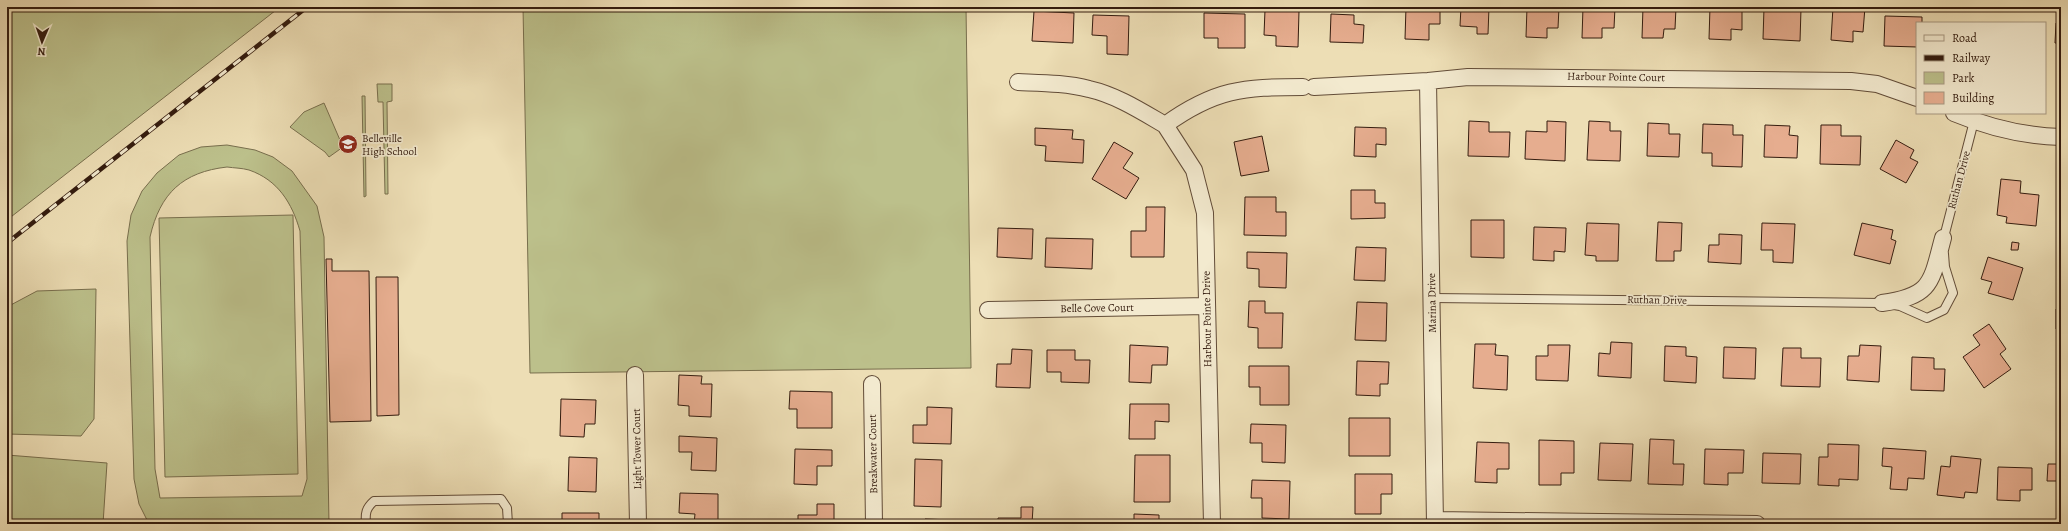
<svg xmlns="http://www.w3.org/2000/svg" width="2068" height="531" viewBox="0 0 2068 531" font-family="Alegreya,serif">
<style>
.green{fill:#bcc08b;stroke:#786e4d;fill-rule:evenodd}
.building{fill:#e6ad8f;stroke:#341c0f}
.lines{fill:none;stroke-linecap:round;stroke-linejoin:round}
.lane-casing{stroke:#624c38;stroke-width:10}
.street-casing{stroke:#624c38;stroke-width:18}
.lane{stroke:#f3eacf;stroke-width:8}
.street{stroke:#f3eacf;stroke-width:16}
.rail-casing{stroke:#341c0f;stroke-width:4.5}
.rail{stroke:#f3eacf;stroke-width:3;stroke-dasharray:9;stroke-linecap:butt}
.labels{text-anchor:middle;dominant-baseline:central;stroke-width:3.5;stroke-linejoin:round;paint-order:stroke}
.street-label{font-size:11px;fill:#341c0f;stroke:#f3eacf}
.poi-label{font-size:11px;fill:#341c0f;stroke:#f3eacf;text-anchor:start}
</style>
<rect width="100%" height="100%" fill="#eddeb5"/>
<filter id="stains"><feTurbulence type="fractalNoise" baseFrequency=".005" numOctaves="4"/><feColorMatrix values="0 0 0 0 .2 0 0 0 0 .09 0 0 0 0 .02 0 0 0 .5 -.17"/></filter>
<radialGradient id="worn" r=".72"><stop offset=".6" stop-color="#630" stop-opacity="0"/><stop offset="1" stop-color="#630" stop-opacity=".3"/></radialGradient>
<path class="green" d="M7 7H280L7 220Z
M523 7H966L971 368 530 373Z
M377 84H392V101L387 102 388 194H385L383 102H378Z
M362 96H365L366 196 364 197Z
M324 103 343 147 329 157 325 152 290 127 304 112Z
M227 145 255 150 273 157 292 171 317 206 324 237 329 524H149L139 504 134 479 127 241 131 215 142 191 157 173 179 155 201 147ZM227 167C234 168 242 168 249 170 278 180 292 203 300 231L307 479 302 496 160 498 155 469 150 237C160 193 183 172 227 167Z
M293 215 298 474 165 477 159 218Z
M96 289 94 419 81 436 7 434V307L37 291Z
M7 455 107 463 103 524H7Z"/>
<path class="building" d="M1406 7H1440V24H1429V40L1405 39Z
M1461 7H1489L1488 34H1477V27L1460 26Z
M1527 7H1559L1558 28H1547V38L1526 37Z
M1583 7H1615L1614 28H1602V38H1582Z
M1643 7H1676L1675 29H1664L1663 38H1642Z
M1710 7H1742V30L1731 29V40L1709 39Z
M1833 7H1865L1863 32 1853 31V42L1831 40Z
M1764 8 1801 9 1800 41 1763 39Z
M1265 10 1299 11 1298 47 1276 46V36L1264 35Z
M1034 11 1074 13 1073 43 1032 41Z
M1204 13 1245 14V48H1218V38H1204Z
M1331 14 1354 15V24L1364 25 1363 43 1330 42Z
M1093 15 1129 16 1128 55 1107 54V36L1092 35Z
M1885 16 1922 17V23H1917V47L1884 46Z
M2056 23H2061V43H2055Z
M1469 121 1489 122V132H1510L1509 157 1468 156Z
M1547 121 1566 122 1565 161 1525 159 1526 131 1547 132Z
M1589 121 1610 122V131H1621L1620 161 1587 160Z
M1648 123 1669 124V134H1680L1679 157 1647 156Z
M1703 124 1733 125V135H1743L1742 167 1712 166V153H1702Z
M1765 125 1790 126 1789 135 1798 136 1797 158 1764 157Z
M1821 125H1841V136H1861L1860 165 1820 164Z
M1355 127 1386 128V145L1376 144V157L1354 156Z
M1035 128 1073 130 1072 139 1084 140 1083 163 1045 161 1046 146 1035 145Z
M1262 136 1269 171 1241 176 1234 142Z
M1896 140 1914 150 1910 158 1918 162 1906 183 1880 169Z
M1114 142 1133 153 1123 168 1139 178 1126 199 1092 179Z
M2001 179 2021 181 2020 193 2039 195 2036 226 2006 223 2007 217 1997 215Z
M1351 190H1375V203H1385V218L1351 219Z
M1245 197H1276V212H1286V236L1244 235Z
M1146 207H1165L1164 257H1131V231H1146Z
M1471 220H1504V258L1471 257Z
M1658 222 1682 223 1681 251H1674V261H1656Z
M1587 223 1619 224 1618 261H1596V256L1585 255Z
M1762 223 1795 224 1793 263 1773 262V250H1761Z
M1862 223 1893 230 1891 239 1896 241 1890 264 1854 255Z
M1534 227 1566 228 1565 252 1554 251V261L1533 260Z
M998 228 1033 229 1032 259 997 257Z
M1719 234 1742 235 1741 264 1708 262 1709 245H1719Z
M1046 238 1093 239 1092 269 1045 267Z
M2012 242 2019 243 2018 250H2011Z
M1356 247 1386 248 1385 281 1354 280Z
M1247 252 1287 253 1286 288 1259 287V269L1247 268Z
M1988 257 2023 268 2013 300 1988 293 1992 282 1981 279Z
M326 259H332V271H369L371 421 330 422Z
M376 277H398L399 415 377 416Z
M1249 301H1265V313H1283L1282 348H1258V328L1248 327Z
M1357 302 1387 303 1386 341 1355 340Z
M2056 309H2061V329H2056Z
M1989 324 2006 349 2000 354 2011 369 1984 388 1963 357 1980 345 1973 335Z
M1611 342 1632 343 1631 378 1598 376 1599 353 1610 354Z
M1475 344H1496L1495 355 1508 356 1507 390 1473 388Z
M1130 345 1168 347 1167 365H1152L1151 383 1129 382Z
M1548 345H1570L1568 381 1536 380V356H1548Z
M1860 345 1881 346 1879 382 1847 380 1848 356H1859Z
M1665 346 1686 347V356L1697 357 1696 383 1664 381Z
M1724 347 1756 348 1755 379 1723 378Z
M1783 348H1801V358H1821L1820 387 1781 386Z
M1012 349 1032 350 1030 388 996 387 997 364H1011Z
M1047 350H1075V360H1090L1089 383 1061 382V372H1047Z
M1912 357 1934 358V369H1945L1944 391 1911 390Z
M1357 361 1389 362 1388 384H1380V396L1356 395Z
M1249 366H1289V405H1260V387H1249Z
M679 375 702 376 701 384H712L711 417 689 416V406L678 405Z
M790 391 832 392V428H797V409H789Z
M561 399 596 400 595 424H585L584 437 560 436Z
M1130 404H1169V422L1155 421V439H1129Z
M927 407 952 408 951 444 913 443V425H927Z
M1349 418H1390V456H1349Z
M1251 424 1286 425 1285 463 1262 462V443H1250Z
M679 436 717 438 716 471 691 470 692 452H679Z
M1650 439 1674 440 1673 464H1684L1683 485 1648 484Z
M1539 440 1574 441V473H1561V485H1539Z
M1477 442 1509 443V469H1497V483L1475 482Z
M1600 443 1633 444 1631 481 1598 480Z
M1828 444 1859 445 1858 480 1839 479V486L1818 485 1819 457H1828Z
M1883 448 1926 451 1924 479 1908 478 1907 490 1890 489 1892 467 1882 466Z
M795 449 832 450V466H817V485L794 484Z
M1705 449 1744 450 1743 473H1728V485L1704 484Z
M1763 453 1801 454 1800 484 1762 483Z
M1135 455H1170V502H1134Z
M1951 456 1981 459 1977 493 1965 492 1964 498 1937 495 1941 466 1950 467Z
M569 457 597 458 596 492 568 491Z
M915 459 942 460 941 507 914 506Z
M2048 464H2061V481H2047Z
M1998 467 2032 468V490H2020V501L1997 500Z
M1355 474H1392V494H1381V514H1355Z
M1252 480 1290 481 1289 519 1262 518V498H1251Z
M680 493 718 494V524H694L695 514 679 513Z
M817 504H834V522H821V524H798V515H817Z
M1021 507H1033L1032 524H998V518H1021Z
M562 513H599V524H562Z
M1134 514 1159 515V524H1134Z
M925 519 953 520V524H925Z"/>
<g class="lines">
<g class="lane-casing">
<path id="lane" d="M1943 241 1974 121
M1432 298 1882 303 1900 306 1927 318 1944 310 1953 293 1945 267 1944 254
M366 524C365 513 366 508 374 501L501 499 507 508 508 524"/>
</g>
<g class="street-casing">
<path id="street" d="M1428 81 1435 524
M1018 82C1042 83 1066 83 1089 89 1116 95 1141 111 1165 125 1215 89 1243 87 1303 87
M1314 87 1428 81 1468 77 1851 81 1877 84 1917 98
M1954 113C1990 128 2023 136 2061 137
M1165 125 1194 170 1205 213 1212 524
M1882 303C1932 296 1931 283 1943 238
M988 310 1207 306
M635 375 638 524
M872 384 874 524
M1435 520 1757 524"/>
</g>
<use href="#lane" class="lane"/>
<use href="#street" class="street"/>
<g class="rail-casing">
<path id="rail" d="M7 243 307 7"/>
</g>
<use href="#rail" class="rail"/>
</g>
<defs>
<g id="school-disc" transform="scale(1)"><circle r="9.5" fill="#8f2418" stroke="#f3eacf"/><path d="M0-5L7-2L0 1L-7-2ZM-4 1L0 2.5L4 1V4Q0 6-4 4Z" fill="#fff"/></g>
</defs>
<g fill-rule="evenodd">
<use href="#school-disc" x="348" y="144"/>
</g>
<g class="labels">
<g class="street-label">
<text transform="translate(1616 77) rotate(1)">Harbour Pointe Court</text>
<text transform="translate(1959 180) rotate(-75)">Ruthan Drive</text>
<text transform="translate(1657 300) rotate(1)">Ruthan Drive</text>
<text transform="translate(1432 303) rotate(-91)">Marina Drive</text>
<text transform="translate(1097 308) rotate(-1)">Belle Cove Court</text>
<text transform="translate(1207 319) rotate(-91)">Harbour Pointe Drive</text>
<text transform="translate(637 449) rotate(-91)">Light Tower Court</text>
<text transform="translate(873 454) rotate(-91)">Breakwater Court</text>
</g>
<g class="poi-label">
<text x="362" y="138">Belleville<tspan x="362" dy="13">High School</tspan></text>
</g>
</g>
<rect width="2068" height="531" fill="none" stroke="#eddeb5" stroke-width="24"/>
<rect x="8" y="8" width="2052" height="515" fill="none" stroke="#341c0f" stroke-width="2"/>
<rect x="12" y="12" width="2044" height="507" fill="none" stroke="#341c0f"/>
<rect x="1916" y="22" width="130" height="92" fill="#f3eacf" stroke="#a79882"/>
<rect x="1924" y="35" width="20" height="6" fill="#f3eacf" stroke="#a79882"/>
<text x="1952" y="42" font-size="12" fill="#341c0f">Road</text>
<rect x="1924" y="55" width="20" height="6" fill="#341c0f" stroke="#a79882"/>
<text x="1952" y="62" font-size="12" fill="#341c0f">Railway</text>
<rect x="1924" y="72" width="20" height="12" fill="#bcc08b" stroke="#a79882"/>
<text x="1952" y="82" font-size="12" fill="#341c0f">Park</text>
<rect x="1924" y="92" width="20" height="12" fill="#e6ad8f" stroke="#a79882"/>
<text x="1952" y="102" font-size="12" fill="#341c0f">Building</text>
<g transform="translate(42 42) rotate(182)" stroke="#f3eacf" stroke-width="3" paint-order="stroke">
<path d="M0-3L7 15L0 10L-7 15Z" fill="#341c0f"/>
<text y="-6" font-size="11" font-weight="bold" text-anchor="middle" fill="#341c0f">N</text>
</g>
<rect width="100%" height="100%" filter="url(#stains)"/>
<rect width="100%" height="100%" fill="url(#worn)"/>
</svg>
